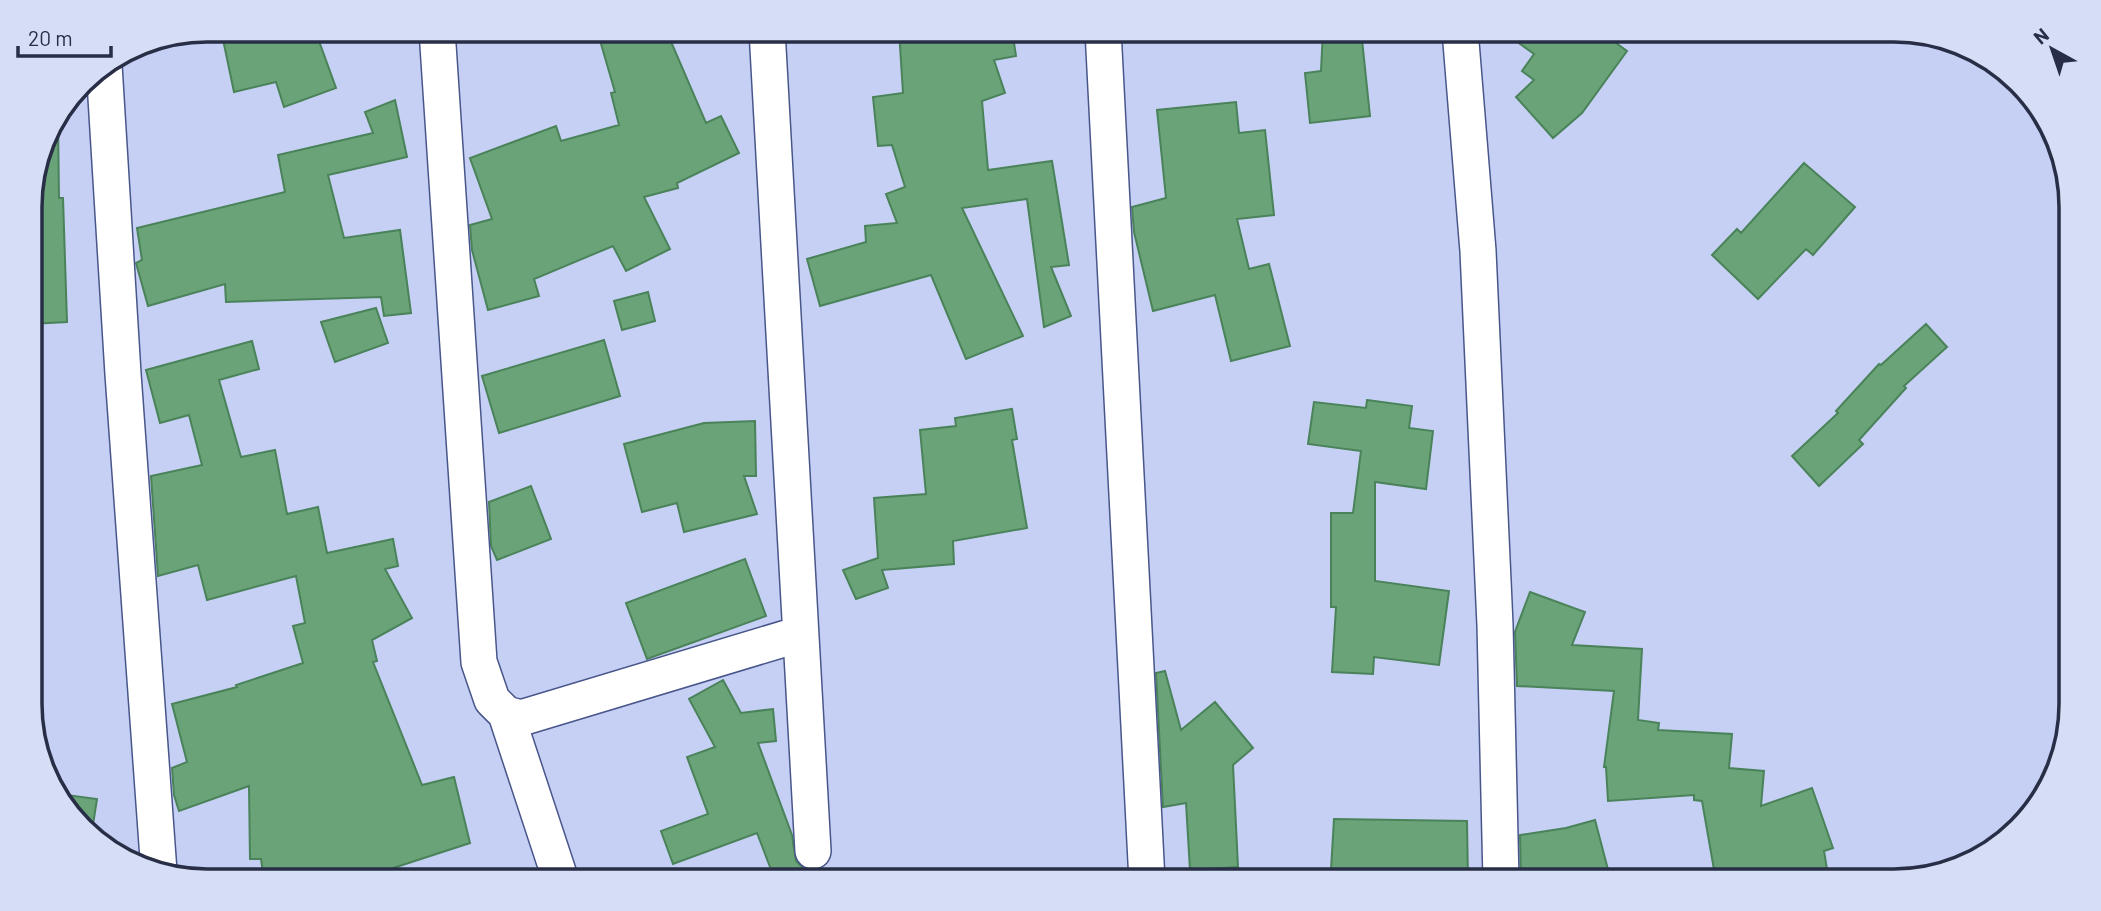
<svg xmlns="http://www.w3.org/2000/svg" width="2101" height="911" viewBox="0 0 2101 911" font-family="Barlow,sans-serif">
<style>
.building{fill:#6ba379;stroke:#4a8259;stroke-width:2}
.lines{fill:none;stroke-linecap:round;stroke-linejoin:round}
.minor-casing{stroke:#48568a;stroke-width:38}
.minor{stroke:#fff;stroke-width:35}
.rim{fill:none;stroke:#282e46;stroke-width:3.5}
</style>
<rect width="100%" height="100%" fill="#c5d0f4"/>
<path class="building" d="M221 30H315L336 88 284 107 276 82 234 92Z
M597 30H666L706 123 721 116 739 153 677 183 678 188 644 197 670 249 626 271 613 246 534 279 539 296 488 310 472 250 470 225 492 219 470 158 556 126 561 141 619 125 611 93 615 92Z
M899 30H1012L1016 56 994 60 1005 93 982 101 988 170 1052 161 1069 265 1051 267 1071 316 1044 327 1027 199 962 208 1023 336 966 359 931 275 820 306 807 259 866 242 865 226 897 223 886 194 905 187 892 145 878 146 873 97 903 93Z
M1323 30H1361L1370 116 1310 123 1305 73 1321 71Z
M1501 30H1598L1627 51 1582 113 1553 138 1516 97 1534 80 1522 71 1534 54Z
M395 100 407 157 328 175 344 238 400 230 411 313 384 316 381 297 226 302 225 284 148 306 136 263 142 260 137 228 285 192 278 155 373 133 365 112Z
M1236 102 1239 133 1265 130 1274 215 1237 219 1249 269 1269 264 1290 346 1231 361 1215 295 1153 311 1134 232 1132 207 1166 198 1157 110Z
M54 121H58L59 198H63L67 322 30 324V195L48 129Z
M1804 163 1855 207 1813 255 1806 249 1758 299 1712 255 1737 229 1741 233Z
M648 292 655 321 622 330 614 301Z
M376 308 388 343 335 362 321 322Z
M1926 324 1947 347 1904 386 1906 388 1859 440 1863 444 1819 486 1792 456 1838 413 1836 411 1879 364 1881 365Z
M604 340 620 396 499 433 482 376Z
M252 341 259 369 219 380 241 457 275 450 287 514 318 507 327 553 393 539 398 566 385 569 412 618 372 640 377 661 373 662 422 785 454 777 470 843 381 872 383 881H264L261 859H250L249 786 179 811 174 795 172 768 187 762 172 704 237 687 236 685 303 663 293 626 305 623 296 576 207 600 198 565 158 576 151 476 202 465 189 415 160 423 146 370Z
M1367 400 1412 406 1409 428 1433 431 1426 489 1375 482V581L1449 591 1439 665 1374 657 1373 674 1332 672 1336 607H1331V513H1353L1361 451 1308 444 1314 402 1366 408Z
M1012 409 1017 439 1012 440 1027 528 953 541 954 564 882 570 888 588 856 599 843 570 878 558 874 498 926 494 920 430 956 426 955 418Z
M755 421 756 476H744L757 514 684 532 677 503 642 512 624 444 704 423Z
M531 486 551 539 497 560 491 546 489 502Z
M745 559 766 616 647 659 626 603Z
M1530 592 1585 612 1572 645 1642 649 1638 720 1659 723 1658 730 1732 734 1729 768 1764 771 1761 806 1812 788 1833 848 1824 851 1829 881H1716L1702 801 1694 800V795L1608 801 1606 767H1604L1614 691 1517 686 1515 632Z
M1165 671 1181 730 1215 702 1253 748 1233 765 1238 867 1190 870 1186 803 1163 807 1156 673Z
M723 680 741 713 773 709 776 741 758 743 792 835 796 861 804 869 775 880 757 833 673 864 661 831 708 814 687 757 715 747 689 699Z
M59 794 97 799 92 831 67 812Z
M1334 819 1467 821 1468 881H1436V874L1331 870Z
M1595 820 1611 881H1521L1520 835 1566 828Z"/>
<g class="lines">
<g class="minor-casing">
<path id="minor" d="M437 30 479 662 492 700 506 714 561 881
M767 30 813 851
M1103 30 1147 881
M1460 30 1478 251 1495 625 1501 881
M104 65 123 374 159 872
M506 714 521 718 800 634"/>
</g>
<use href="#minor" class="minor"/>
</g>
<path d="M0 0H2101V911H0ZM207 42H1894A165 165 0 0 1 2059 207V704A165 165 0 0 1 1894 869H207A165 165 0 0 1 42 704V207A165 165 0 0 1 207 42Z" fill="#d6def6" fill-rule="evenodd"/>
<path class="rim" d="M207 42H1894A165 165 0 0 1 2059 207V704A165 165 0 0 1 1894 869H207A165 165 0 0 1 42 704V207A165 165 0 0 1 207 42Z"/>
<g transform="translate(2052 49) rotate(320)" stroke="#d6def6" stroke-width="5" paint-order="stroke">
<path d="M0-5L12 26L0 18L-12 26Z" fill="#282e46"/>
<text y="-10" font-size="19" font-weight="bold" text-anchor="middle" fill="#282e46">N</text>
</g>
<path d="M18 46v10h93v-10" fill="none" stroke="#282e46" stroke-width="3.5"/>
<text x="28" y="46" font-size="21" fill="#282e46" stroke="#d6def6" stroke-width="5" paint-order="stroke">20 m</text>
</svg>
